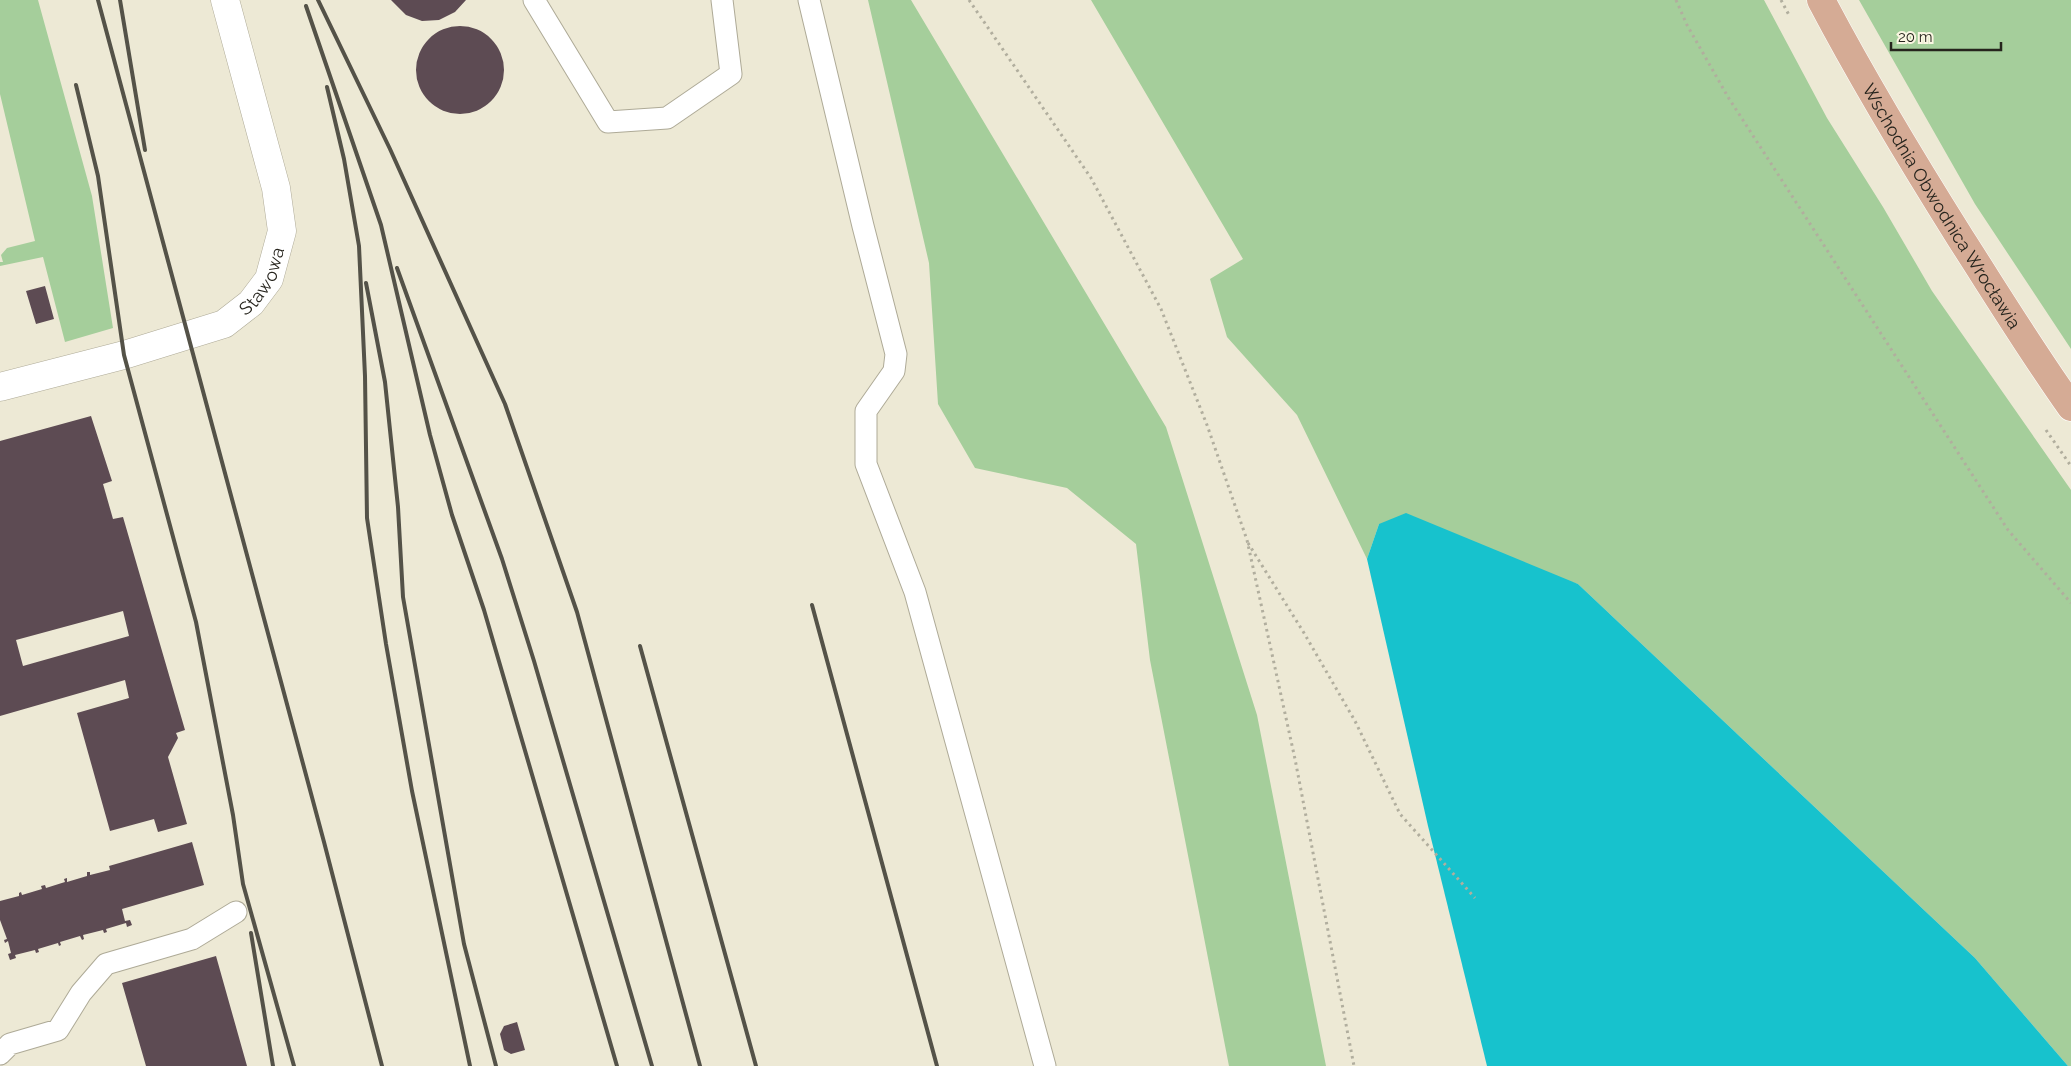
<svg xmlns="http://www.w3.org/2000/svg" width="2071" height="1066" viewBox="0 0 2071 1066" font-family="Raleway,sans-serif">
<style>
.green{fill:#a5ce9b}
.water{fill:#17c2cd}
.building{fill:#5d4b53;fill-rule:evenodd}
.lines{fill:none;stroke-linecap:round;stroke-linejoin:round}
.service-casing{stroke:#aeaa97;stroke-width:23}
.minor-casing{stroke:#aeaa97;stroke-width:29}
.primary-casing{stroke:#fff;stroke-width:29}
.path{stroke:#b1ae9e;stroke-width:3;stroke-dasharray:2.5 4;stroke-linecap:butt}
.service{stroke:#fff;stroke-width:21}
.minor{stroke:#fff;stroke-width:28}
.primary{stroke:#d5ab95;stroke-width:28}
.rail{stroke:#545248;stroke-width:4}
.labels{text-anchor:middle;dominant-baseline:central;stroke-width:5;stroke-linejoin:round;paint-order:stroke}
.street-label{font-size:18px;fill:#26241d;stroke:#faf6e2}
</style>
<rect width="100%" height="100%" fill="#ede9d5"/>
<path class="green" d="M0 0H38L92 196 113 328 65 342 43 257 0 266V262H3L1 255 7 248 35 241 0 94Z
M868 0H911L1166 427 1257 715 1326 1066H1229L1150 660 1136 544 1067 488 975 468 938 404 929 263Z
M1091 0H1764L1827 118 1883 207 1932 291 2071 490V1066H2068L1975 958 1578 584 1379 524 1367 559 1297 415 1227 337 1210 279 1243 259Z
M1859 0H2071V349L1975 204Z"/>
<path class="water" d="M1406 513 1578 584 1975 958 2068 1066H1487L1428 826 1367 559 1379 524Z"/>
<path class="building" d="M391 0H466L455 12 439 20 422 21 406 15Z
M416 70a44 44 0 1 1 88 0a44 44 0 1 1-88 0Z
M45 286 54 319 36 324 26 291Z
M91 416 112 481 103 484 113 519 123 517 185 730 176 733 178 738 168 757 187 824 158 832 154 819 110 831 77 713 129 698 125 680 0 716V441ZM123 611 129 636 23 666 16 640Z
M192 842 204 885 122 909 125 921 130 920 132 925 127 927 126 923 106 929 107 932 104 933 103 930 83 935 84 939 82 940 80 936 60 942 61 945 59 946 58 943 38 949 39 952 36 953 35 950 15 955 16 958 10 960 8 954 11 953 8 941 5 943 4 940 7 939 0 920V901L19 896V893L21 892 22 895 42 889 41 886 45 885 46 888 65 882 64 879 67 878V882L87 876V872H90V875L110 870 109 866Z
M216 956 247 1066H146L122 983Z
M517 1022 525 1050 511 1054 504 1050 500 1034 504 1026Z"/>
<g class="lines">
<g class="service-casing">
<path id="service" d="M534 0 608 122 667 118 731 74 722 0
M809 0 863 226 896 354 894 371 866 411V464L915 592 1045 1066
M0 1054 10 1044 58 1030 81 993 106 964 192 939 236 912"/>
</g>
<g class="minor-casing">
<g id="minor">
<path id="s1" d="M0 387 124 355 224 324 251 303 269 279 282 231 276 188 225 0"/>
</g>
</g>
<g class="primary-casing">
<g id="primary">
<path id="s2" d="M1821 0C1864 82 1912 161 1961 239 1997 295 2032 352 2071 407"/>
</g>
</g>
<path class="path" d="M969 0 1091 178 1161 309 1207 425 1247 540 1295 759 1354 1066
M1676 0 1687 25 1728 97 2008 530 2071 603
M1781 0 1789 15
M2046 430 2071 466
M1248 543 1304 633 1355 721 1400 814 1475 898"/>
<use href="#service" class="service"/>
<use href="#minor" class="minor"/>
<use href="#primary" class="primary"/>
<path class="rail" d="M98 0 324 842 382 1066
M120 0 145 150
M318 0 390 149 505 404 577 612 700 1066
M306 6 381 225 430 435 452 515 484 610 617 1066
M76 85 98 176 124 355 196 622 233 815 243 884 294 1066
M327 87 344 159 359 246 365 376 367 518 386 644 412 791 470 1066
M397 268 502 559 534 661 652 1066
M366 283 385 382 398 507 403 597 464 944 496 1066
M812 605 937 1066
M640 646 756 1066
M251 933 273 1066"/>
</g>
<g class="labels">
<g class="street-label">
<text stroke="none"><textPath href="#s2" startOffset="239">Wschodnia Obwodnica Wrocławia</textPath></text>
<text stroke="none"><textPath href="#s1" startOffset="292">Stawowa</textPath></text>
</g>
</g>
<path d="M1891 42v8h110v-8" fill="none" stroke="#26241d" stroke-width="2.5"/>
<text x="1898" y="42" font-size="15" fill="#26241d" stroke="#faf6e2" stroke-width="4" paint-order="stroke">20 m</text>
</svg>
